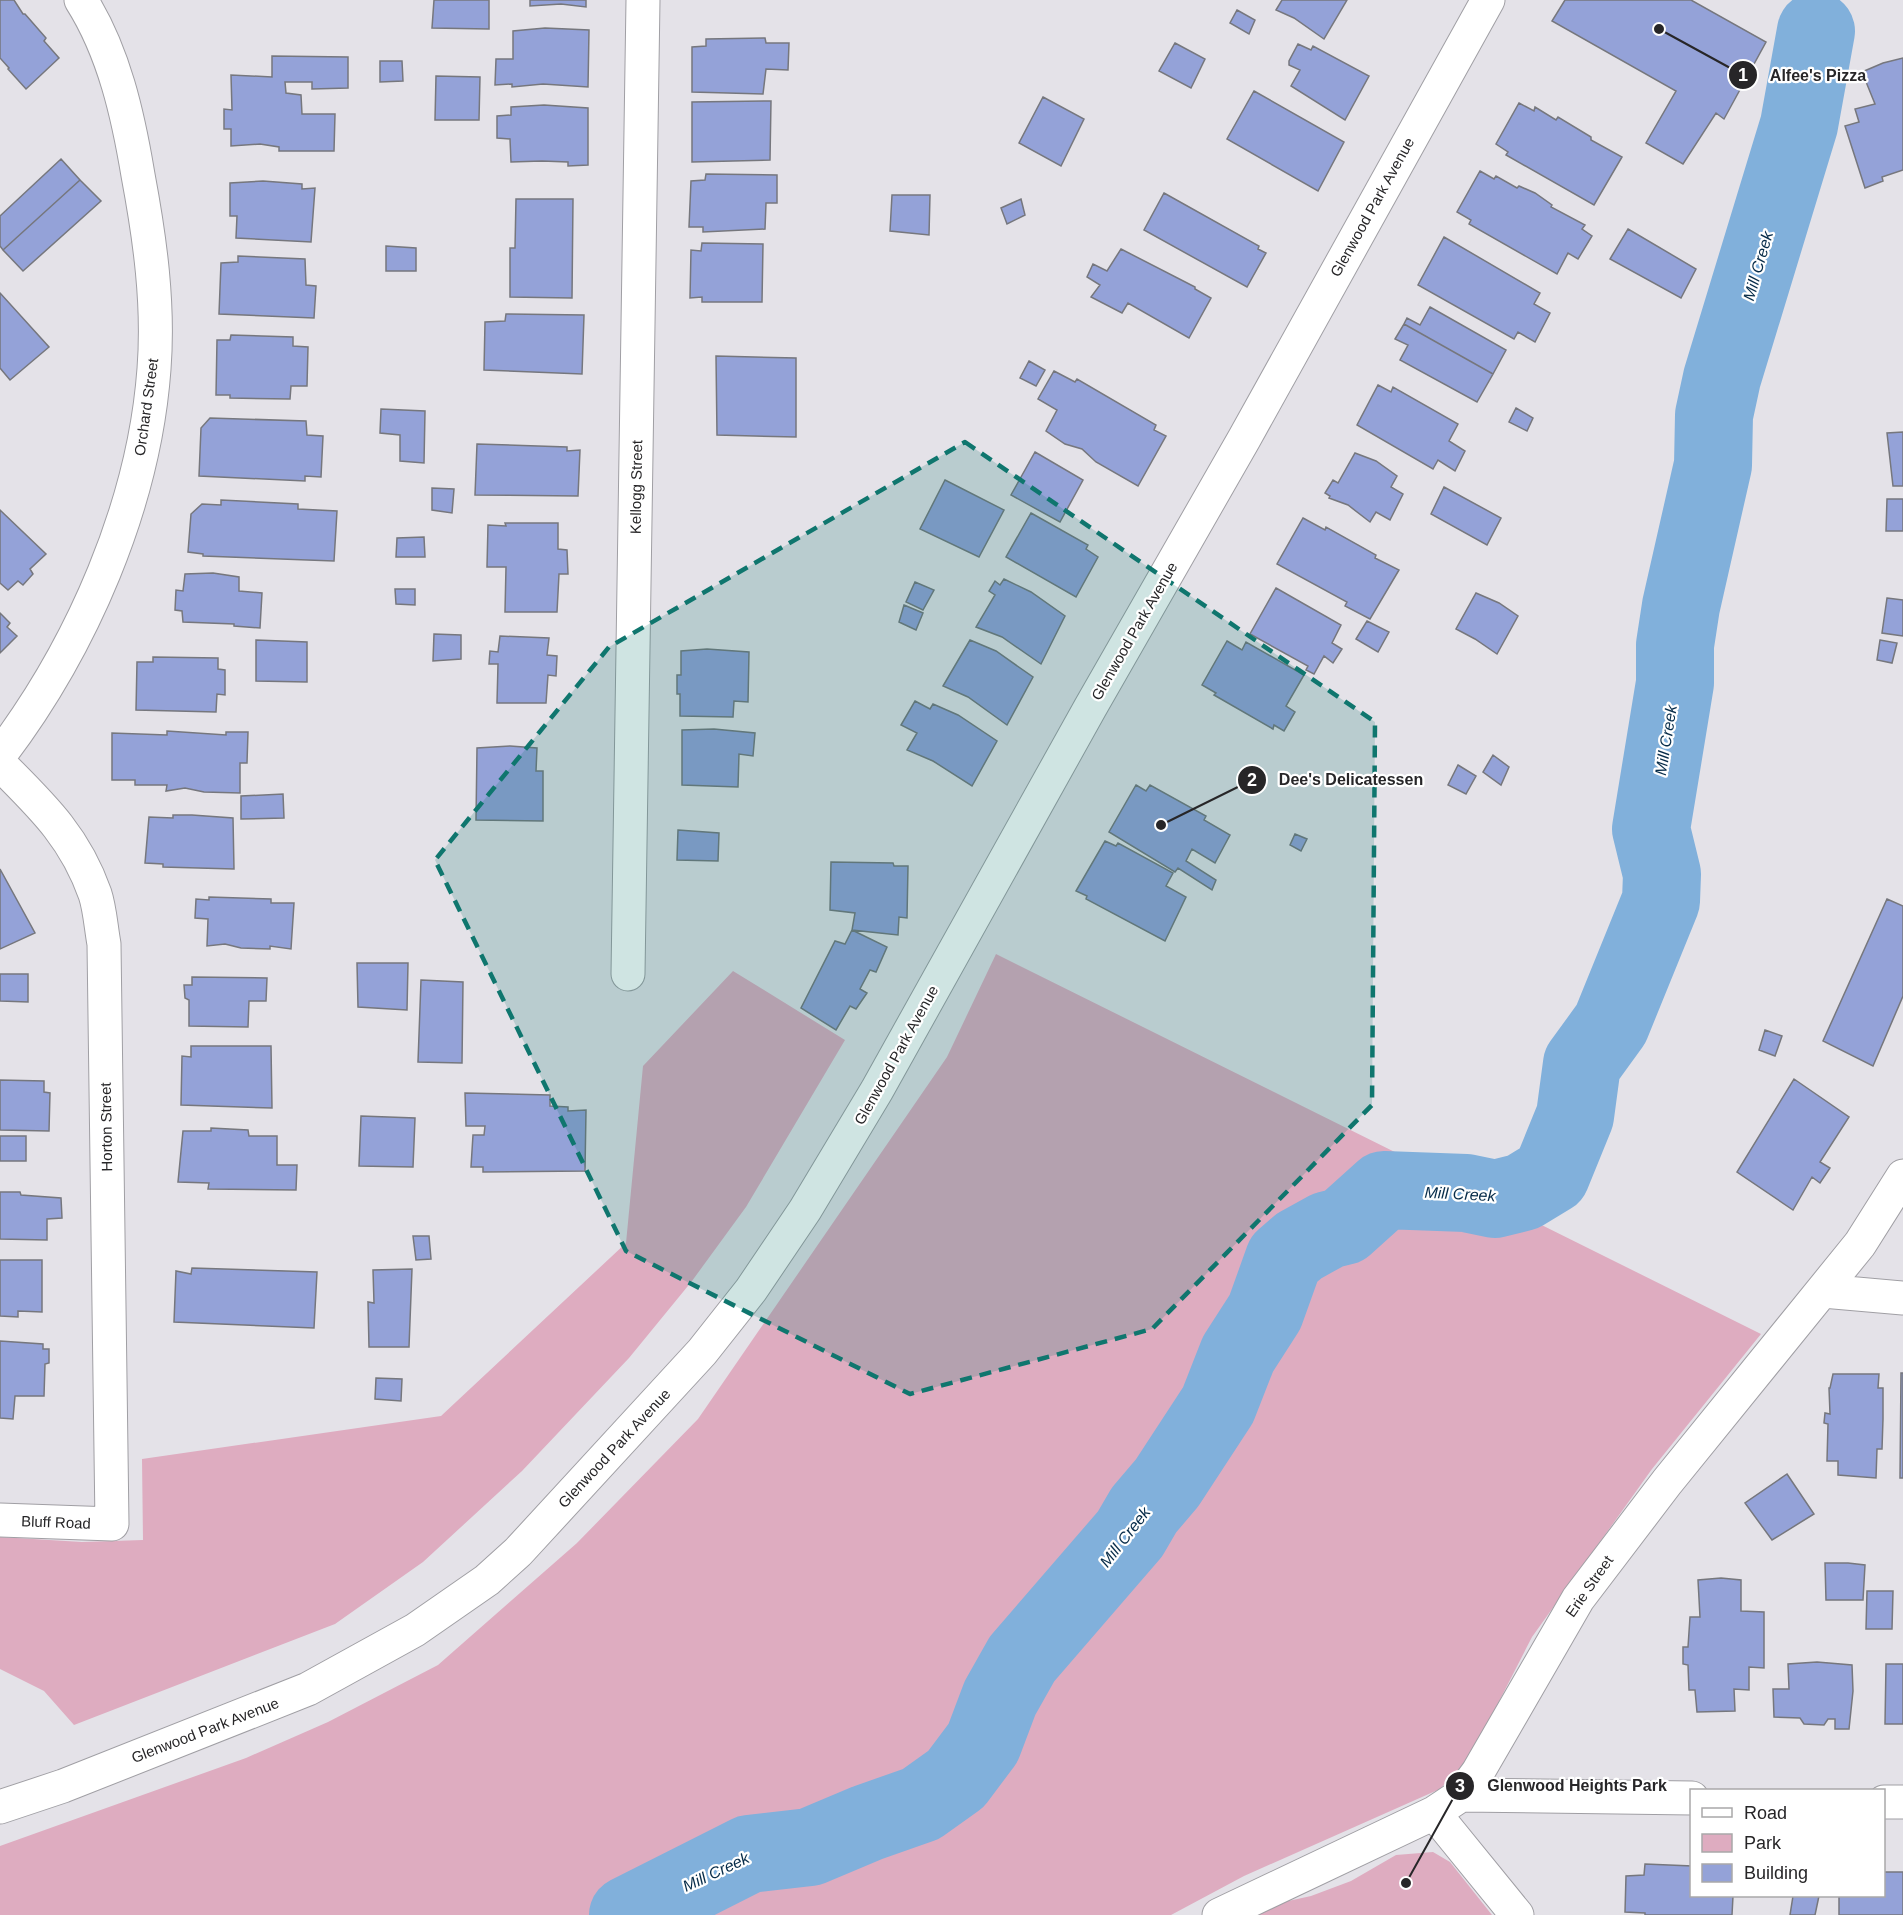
<svg xmlns="http://www.w3.org/2000/svg" width="1903" height="1915" viewBox="0 0 1903 1915" font-family="Helvetica,sans-serif">
<style>
.green{fill:#deacc0}
.lines{fill:none;stroke-linecap:round;stroke-linejoin:round}
.river{stroke:#81b0db;stroke-width:78}
.building{fill:#94a2d8;stroke:#76777d;stroke-width:1.5}
.minor-casing{stroke:#a09fa4;stroke-width:35}
.secondary-casing{stroke:#a09fa4;stroke-width:35}
.minor{stroke:#fff;stroke-width:33}
.secondary{stroke:#fff;stroke-width:33}
.marked{fill:#0f766e;fill-opacity:0.2;stroke:#0f766e;stroke-width:4.5;stroke-dasharray:12 8;stroke-linejoin:round}
.labels{text-anchor:middle;dominant-baseline:central;stroke-width:4.5;stroke-linejoin:round;paint-order:stroke}
.street-label{font-size:15px;fill:#272628;stroke:#fff}
.water-label{font-size:16px;font-style:italic;fill:#072c49;stroke:#fff}
.leader{fill:none;stroke:#272628;stroke-width:2}
.callout-dot{fill:#272628;stroke:#fff;stroke-width:2}
.mark-label{font-size:18px;text-anchor:middle;font-weight:bold;fill:#fff}
.callout-label{font-size:16px;text-anchor:middle;font-weight:bold;fill:#272628;stroke:#fff;stroke-width:4.5;stroke-linejoin:round;paint-order:stroke}
</style>
<rect width="100%" height="100%" fill="#e4e2e8"/>
<path class="green" d="M996 954 1761 1334 1652 1469 1532 1637 1471 1756 1440 1789 1244 1876 1171 1915H0V1846L246 1758 328 1722 438 1665 577 1543 698 1419 947 1057Z
M733 971 845 1040 746 1207 692 1281 629 1358 522 1471 423 1562 335 1624 74 1725 44 1691 0 1669V1537L82 1542 143 1540 142 1459 441 1416 626 1243 643 1066Z
M1433 1852 1450 1862 1492 1915H1259L1265 1906 1311 1896 1351 1881 1396 1855Z"/>
<g class="lines">
<path class="river" d="M628 1915 749 1854 810 1847 867 1823 921 1804 956 1779 983 1743 1000 1698 1022 1659 1130 1534 1144 1510 1167 1483 1218 1405 1238 1354 1265 1312 1284 1259 1299 1246 1328 1230 1344 1226 1384 1190 1466 1193 1495 1199 1523 1192 1551 1175 1575 1116 1582 1064 1611 1024 1661 901 1662 874 1651 829 1675 683V645L1681 606 1713 465 1714 415 1722 378 1799 125 1816 31"/>
</g>
<path class="building" d="M0 0H14L23 14H25L46 38 44 41 59 58 26 89 8 69 9 68 0 58Z
M434 0H489V29L432 28Z
M530 0H586V7L561 4 530 6Z
M1282 0H1347L1324 39 1294 18 1276 10Z
M1565 0H1691L1766 42 1724 119 1716 113 1683 164 1646 143 1676 91 1552 21Z
M1237 10 1255 20 1249 34 1230 23Z
M545 28 589 30 588 87 543 84 512 87V84L495 85 496 59H513V31Z
M765 38 766 43H789L788 70 766 69 763 94 692 92V47L706 46V39Z
M1175 43 1205 59 1191 88 1159 71Z
M1298 44 1311 50 1313 46 1369 76 1345 120 1291 86 1300 70 1289 65V61Z
M272 56 348 57V88L312 89V82H285L286 93 301 95 302 114H335L334 151H279V147L260 144 231 146V129H224V109L232 110 231 75 272 77Z
M1903 58V170L1882 177 1883 181 1865 188 1845 126 1859 122 1855 109 1875 104 1862 72 1883 63Z
M380 61H402L403 81 380 82Z
M436 76 480 77 479 120H435Z
M1254 91 1344 142 1318 191 1227 139Z
M1043 97 1084 119 1061 166 1019 143Z
M771 101 770 160 692 162V102Z
M1519 103 1534 111 1535 107 1556 120 1558 117 1591 137V140L1622 157 1594 205 1506 155 1508 152 1496 144Z
M544 105 588 108V165L568 166V162L542 161 511 162 510 139 497 138V116L511 115V107Z
M61 159 80 180 3 250 0 246V216Z
M1480 171 1494 179 1496 176 1517 188 1519 186 1535 193 1552 205 1551 207 1585 225 1582 229 1592 236 1578 259 1568 253 1557 274 1469 224 1471 220 1457 212Z
M706 174 777 175V203H766L765 229 703 232V227H689L691 181 705 180Z
M80 180 101 201 23 271 3 250Z
M263 181 302 184V189L315 188 311 242 236 238 237 216H230V183Z
M1164 193 1259 246 1258 249 1266 253 1247 287 1144 230Z
M892 195H930L929 235 890 231Z
M516 199H573L572 298 510 297V248H515Z
M1021 199 1025 215 1007 224 1001 208Z
M1628 229 1696 269 1681 298 1610 259Z
M1444 237 1540 293 1534 304 1550 313 1535 342 1518 332 1514 339 1418 285Z
M702 243 763 244 762 302H702V297L690 298 691 250 701 251Z
M386 246 416 248V271H386Z
M1121 249 1195 287V289L1211 298 1189 338 1128 303 1122 313 1091 297 1100 285 1087 277 1093 264 1107 271Z
M238 256 305 259 306 285 316 286 314 318 219 314 221 263 238 262Z
M0 293 49 347 10 380 0 368Z
M1430 307 1506 350 1493 374 1404 324 1407 318 1420 325Z
M506 314 584 315 582 374 484 370 485 322 505 321Z
M1404 324 1493 374 1477 402 1400 360 1408 345 1395 339Z
M231 335 293 337V346L308 347 307 386H291L290 399 230 398V395H216L217 340H230Z
M716 356 796 358V437L717 435Z
M1029 361 1045 370 1036 386 1020 378Z
M1054 371 1075 382 1077 379 1156 425 1154 430 1166 436 1138 486 1096 462 1082 449 1065 444 1046 431 1057 410 1038 399Z
M1378 385 1391 392 1393 387 1458 424 1449 441 1465 451 1455 471 1438 460 1433 469 1357 425Z
M1516 408 1533 418 1527 431 1509 422Z
M381 409 425 411 424 463 400 461V435L380 433Z
M210 418 306 421 307 435 323 436 321 477 305 476V481L199 476 201 428Z
M1903 432V486H1893L1887 433Z
M477 444 567 447V451L580 450 578 496 475 495Z
M1035 452 1083 480 1060 522 1011 495Z
M1355 453 1376 461 1397 476 1391 487 1403 494 1390 520 1376 512 1370 522 1348 505 1329 498 1330 496 1325 493 1333 480 1338 483Z
M945 480 1004 510 979 557 920 529Z
M1444 487 1501 518 1487 545 1431 514Z
M432 488 454 489 452 513 432 510Z
M1887 499H1903V531H1886Z
M221 500 298 504V509L337 511 334 561 203 556V554L188 552 191 514 202 504 221 505Z
M0 510 46 554 30 569 33 574 23 585 18 581 8 590 0 583Z
M1031 513 1088 545 1086 549 1098 557 1076 597 1006 557Z
M1303 518 1325 530 1326 527 1376 555 1375 558 1399 570 1370 619 1345 606 1347 602 1277 564Z
M505 523H558V549L567 550 568 574H559L557 612H505L506 567H487L488 525 506 526Z
M424 537 425 557H396L397 538Z
M213 573 239 577V591L262 593 260 628 234 626V624L183 622 182 611 175 610 176 590 183 591 185 574Z
M1004 579 1031 592 1065 616 1041 664 1002 637 976 627 995 595 989 591 995 581 1000 585Z
M915 582 934 590 923 610 906 602Z
M1276 588 1341 625 1332 643 1342 649 1333 663 1324 656 1314 674 1306 670 1308 666 1250 634Z
M395 589H415V605L396 604Z
M1476 593 1499 603 1518 616 1497 654 1475 639 1456 629Z
M1887 598 1903 600V636L1882 633Z
M904 605 923 613 916 630 899 622Z
M0 613 10 623 7 627 17 636 0 653Z
M1367 621 1389 632 1378 652 1356 639Z
M434 634 461 635V659L433 661Z
M500 636 549 638 547 655 557 656 556 676 548 675 546 703H497L498 664H489L490 651 498 652Z
M256 640 307 642V682L256 681Z
M970 640 996 651 1033 677 1007 725 968 697 943 686Z
M1880 640 1897 643 1892 663 1877 660Z
M1227 641 1242 650 1246 642 1304 675 1286 706 1295 712 1284 731 1274 725 1273 729 1214 695 1216 693 1202 685Z
M707 649 749 652 748 702 734 701 733 717 680 716V694H677V675H681V651Z
M153 657 218 658V669L225 670V695L217 694 216 712 136 710 137 662H153Z
M915 701 930 709 933 704 958 715 997 741 972 786 933 761 907 750 917 733 901 725Z
M714 729 755 733 753 756 739 754 738 787 682 785V730Z
M167 731 226 735V732H248L247 763H240V793L204 792 185 788 166 791 167 785H135V780H112V733L167 735Z
M510 746 537 748 536 771H543V821L476 820 477 748Z
M1493 755 1509 767 1501 785 1483 772Z
M1458 765 1476 776 1466 794 1448 785Z
M1136 785 1146 791 1150 785 1206 816 1204 820 1230 835 1215 863 1192 849 1186 861 1216 880 1212 890 1178 868 1175 872 1109 832Z
M283 794 284 818 241 819V796Z
M173 815H192L233 818 234 869 163 867V864L145 863 149 817 173 818Z
M678 830 719 833 718 861 677 860Z
M1295 834 1307 839 1301 851 1290 845Z
M1105 841 1116 846 1118 843 1173 873 1166 886 1186 897 1165 941 1086 899 1087 896 1076 891Z
M831 862 893 863 894 866H908L907 918 899 917 898 935 852 930 855 913 830 910Z
M0 869 35 933 0 949Z
M209 897 271 899V903H294L291 949 270 946V949L241 948 225 944 207 946 208 919 195 918 196 899 209 900Z
M1887 899 1903 906V996L1873 1066 1823 1041Z
M852 930 887 947 876 972 870 970 860 989 867 993 856 1009 850 1006 836 1030 801 1008 835 941 845 944Z
M357 963H408L407 1010 358 1007Z
M0 974H28V1002L0 1001Z
M192 977 267 978 266 1001H249L248 1027 189 1026V1000L185 998 184 985H192Z
M421 980 463 982 462 1063 418 1062Z
M1765 1030 1782 1036 1775 1056 1759 1050Z
M191 1046H271L272 1108 181 1105 182 1056 191 1057Z
M1794 1079 1849 1117 1820 1162 1830 1168 1820 1183 1812 1177 1793 1210 1737 1172Z
M0 1080 44 1081V1092L50 1093 49 1131 0 1130Z
M465 1093 550 1095V1106L568 1107V1111L586 1110 585 1171 483 1172V1167H471L473 1135H484L485 1126H466Z
M361 1116 415 1118 413 1167 359 1166Z
M211 1128 248 1130 249 1136H277V1165H297L296 1190 208 1189 209 1183 178 1182 183 1131H211Z
M0 1136H26V1161H0Z
M0 1192H20L21 1195 61 1198 62 1218 47 1219V1240L0 1239Z
M413 1236H429L431 1259 416 1260Z
M0 1260H42V1312L18 1311V1317L0 1316Z
M192 1268 317 1272 314 1328 174 1322 176 1271 191 1274Z
M412 1269 409 1347H369L368 1302 374 1303 373 1270Z
M0 1341 43 1344V1349H49V1363L45 1364 44 1396H15L13 1419 0 1418Z
M1901 1373H1903V1478H1900Z
M1833 1374H1879L1878 1388H1883V1419L1882 1449H1877L1876 1478 1838 1475V1461H1827L1828 1424 1824 1423 1825 1413 1830 1414 1829 1388H1830Z
M376 1378 402 1379 401 1401 375 1399Z
M1787 1474 1814 1514 1772 1540 1745 1503Z
M1825 1563H1848L1865 1565 1863 1600H1826Z
M1721 1578 1741 1580V1611L1764 1612V1668L1749 1667V1690L1734 1689 1735 1711 1697 1712 1695 1690H1689L1688 1665 1683 1664V1647H1688L1690 1617H1700L1698 1580Z
M1867 1591H1893L1892 1629H1866Z
M1817 1662 1852 1665 1853 1691 1849 1729H1835V1719H1828L1824 1725 1804 1724 1800 1718 1774 1717 1773 1689H1789L1788 1664Z
M1886 1664H1903V1724H1885Z
M1645 1864 1692 1866V1896H1733L1732 1915H1645V1913L1625 1912 1626 1876 1644 1875Z
M1884 1872H1903V1915H1839V1896H1884Z
M1793 1896H1819L1815 1915H1790Z"/>
<g class="lines">
<g class="minor-casing">
<path id="minor" d="M0 755C82 647 144 505 154 369 159 304 150 239 138 175 128 115 114 52 81 0
M0 764C42 806 75 837 95 894 100 909 101 928 104 944L112 1524 0 1520
M628 974 643 0
M1823 1291 1903 1298
M1461 1795 1692 1798
M1884 1802H1903
M1434 1813 1517 1915
M1219 1915 1434 1813 1461 1795 1478 1772 1578 1599 1667 1482 1860 1244 1903 1176"/>
</g>
<g class="secondary-casing">
<path id="secondary" d="M0 1807 63 1786 308 1689 415 1630 487 1580 518 1552 702 1352 751 1290 805 1210 877 1090 1090 708 1244 439 1488 0"/>
</g>
<use href="#minor" class="minor"/>
<use href="#secondary" class="secondary"/>
</g>
<path class="marked" d="M965 442 1375 722 1372 1105 1152 1329 910 1394 626 1251 435 860 609 647Z"/>
<g class="labels">
<g class="street-label">
<text transform="translate(1372 207) rotate(-61)">Glenwood Park Avenue</text>
<text transform="translate(146 407) rotate(-82)">Orchard Street</text>
<text transform="translate(636 487) rotate(-89)">Kellogg Street</text>
<text transform="translate(1134 631) rotate(-60)">Glenwood Park Avenue</text>
<text transform="translate(896 1055) rotate(-61)">Glenwood Park Avenue</text>
<text transform="translate(106 1127) rotate(-91)">Horton Street</text>
<text transform="translate(614 1448) rotate(-47)">Glenwood Park Avenue</text>
<text transform="translate(56 1522) rotate(2)">Bluff Road</text>
<text transform="translate(1589 1586) rotate(-55)">Erie Street</text>
<text transform="translate(205 1730) rotate(-21)">Glenwood Park Avenue</text>
</g>
<g class="water-label">
<text transform="translate(1758 266) rotate(-74)">Mill Creek</text>
<text transform="translate(1666 740) rotate(-81)">Mill Creek</text>
<text transform="translate(1460 1194) rotate(3)">Mill Creek</text>
<text transform="translate(1125 1537) rotate(-52)">Mill Creek</text>
<text transform="translate(716 1872) rotate(-25)">Mill Creek</text>
</g>
</g>
<path class="leader" d="M1659 29L1743 75M1161 825L1252 780M1406 1883L1460 1786"/>
<g class="callout-dot">
<circle cx="1659" cy="29" r="6"/>
<circle cx="1161" cy="825" r="6"/>
<circle cx="1406" cy="1883" r="6"/>
<circle cx="1743" cy="75" r="15"/>
<circle cx="1252" cy="780" r="15"/>
<circle cx="1460" cy="1786" r="15"/>
</g>
<g class="mark-label">
<text x="1743" y="81">1</text>
<text x="1252" y="786">2</text>
<text x="1460" y="1792">3</text>
</g>
<g class="callout-label">
<text x="1818" y="81">Alfee's Pizza</text>
<text x="1351" y="785">Dee's Delicatessen</text>
<text x="1577" y="1791">Glenwood Heights Park</text>
</g>
<rect x="1690" y="1789" width="195" height="108" fill="#ffffff" stroke="#a9a8a9" stroke-width="1.5"/>
<rect x="1702" y="1808" width="30" height="9" fill="#ffffff" stroke="#a9a8a9" stroke-width="1.5"/>
<text x="1744" y="1819" font-size="18" fill="#272628">Road</text>
<rect x="1702" y="1834" width="30" height="18" fill="#deacc0" stroke="#a9a8a9" stroke-width="1.5"/>
<text x="1744" y="1849" font-size="18" fill="#272628">Park</text>
<rect x="1702" y="1864" width="30" height="18" fill="#94a2d8" stroke="#a9a8a9" stroke-width="1.5"/>
<text x="1744" y="1879" font-size="18" fill="#272628">Building</text>
</svg>
